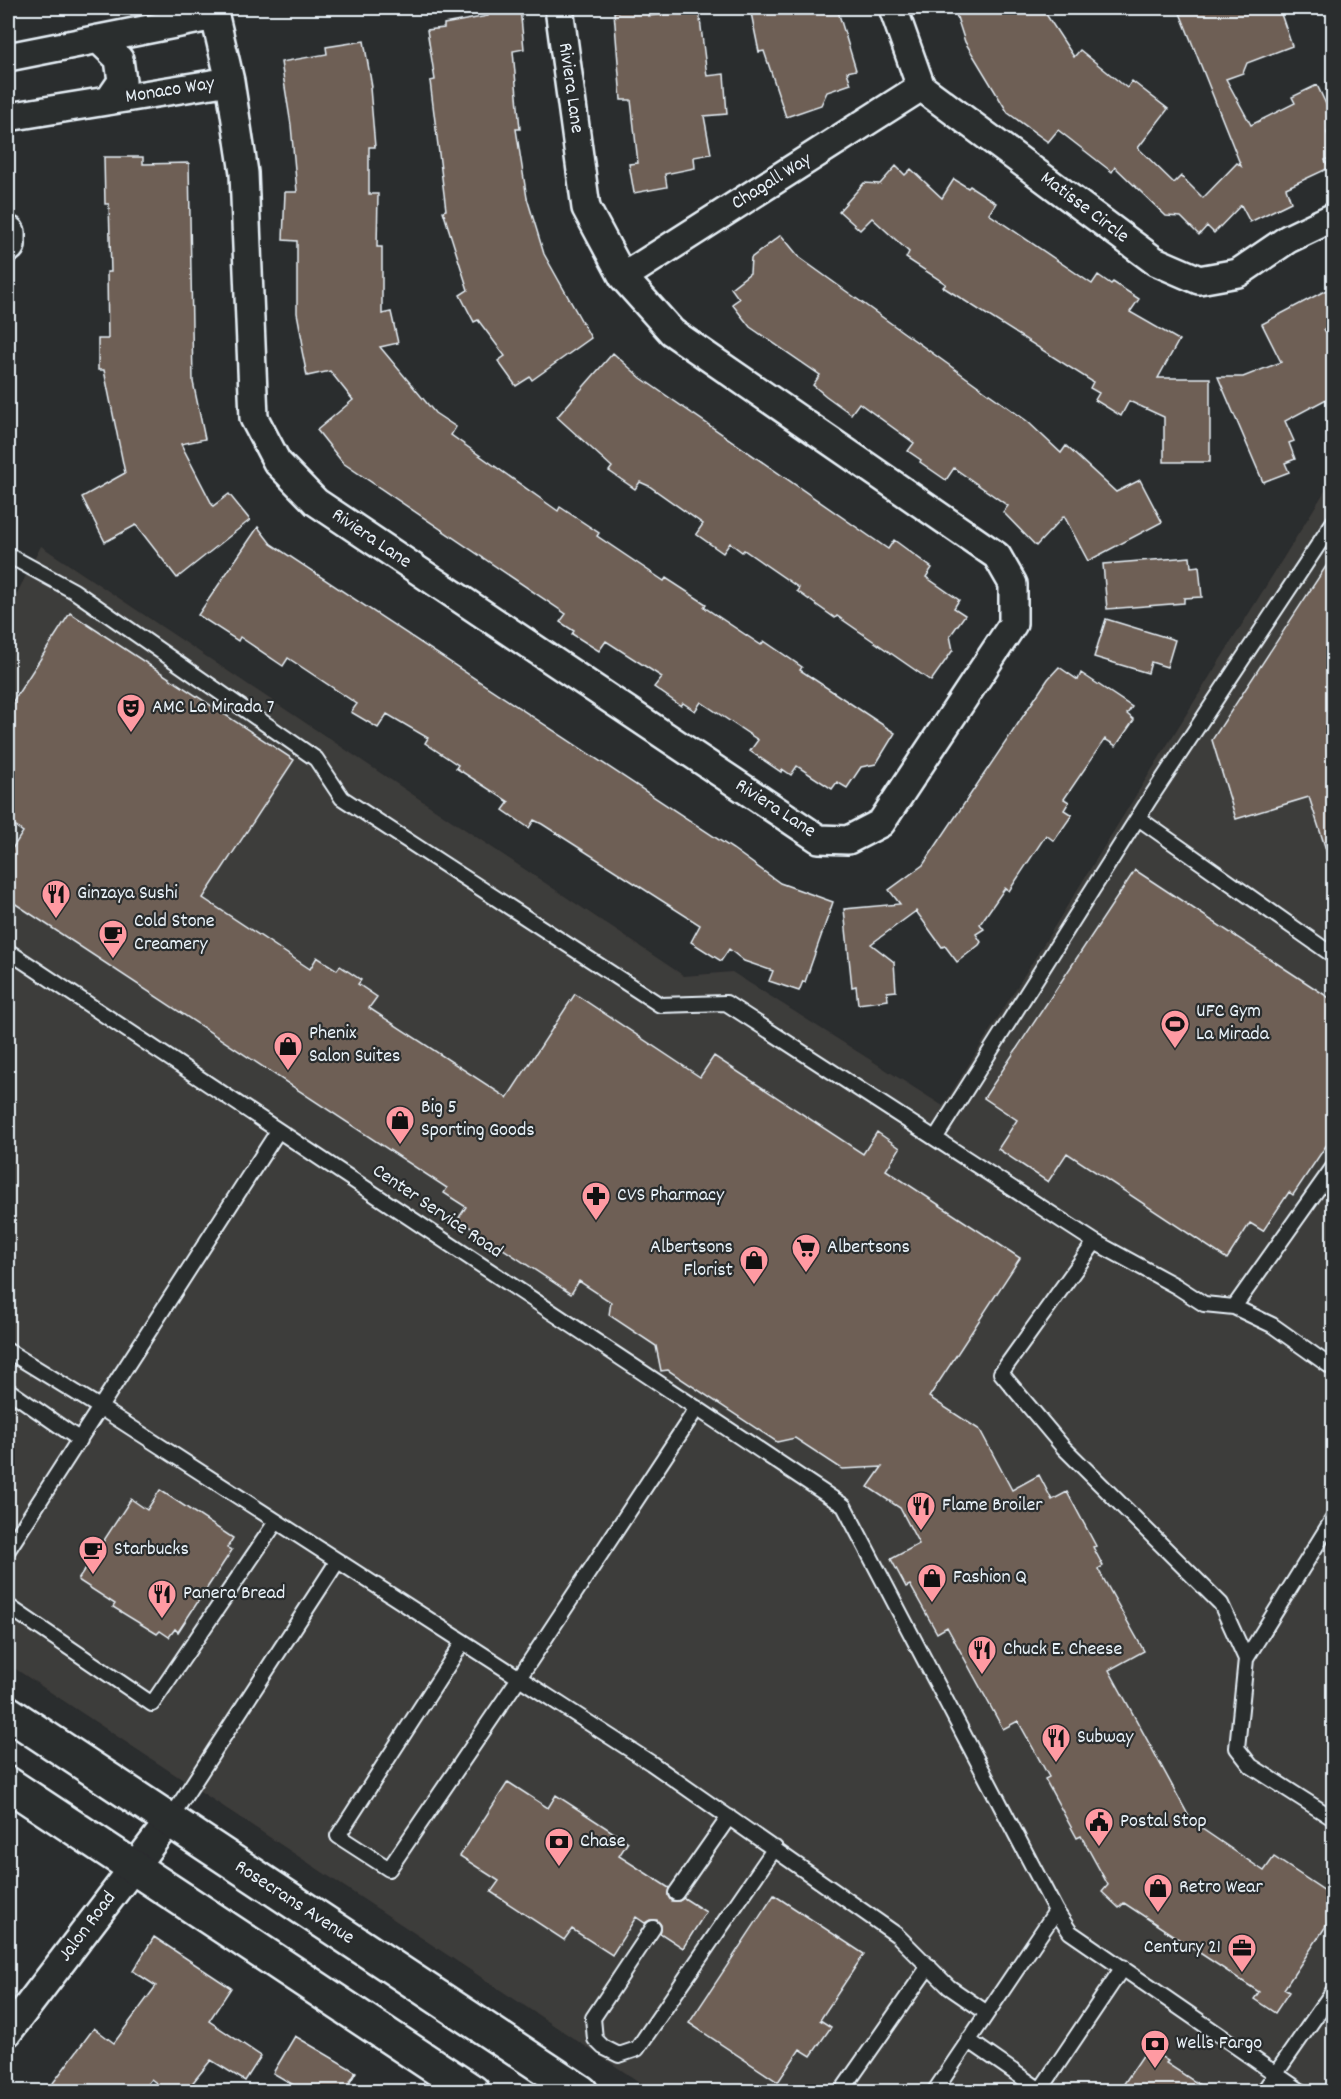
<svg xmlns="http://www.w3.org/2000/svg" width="1341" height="2099" viewBox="0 0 1341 2099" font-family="Dekko,sans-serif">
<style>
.built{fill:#3e3c3a}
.building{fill:#6e5f55;stroke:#e8f1f8;stroke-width:1.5}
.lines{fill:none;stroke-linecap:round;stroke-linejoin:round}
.service-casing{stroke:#e8f1f8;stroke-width:18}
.minor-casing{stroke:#e8f1f8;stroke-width:32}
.tertiary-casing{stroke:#e8f1f8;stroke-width:38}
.primary-casing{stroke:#e8f1f8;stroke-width:38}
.service{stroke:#2a2d2e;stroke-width:14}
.minor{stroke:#2a2d2e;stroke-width:27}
.tertiary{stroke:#2a2d2e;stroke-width:33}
.primary{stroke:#2a2d2e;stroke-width:33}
.labels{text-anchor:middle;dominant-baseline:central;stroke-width:4.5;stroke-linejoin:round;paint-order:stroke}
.street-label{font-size:20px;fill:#e8f1f8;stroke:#2a2d2e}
.poi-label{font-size:20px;fill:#e8f1f8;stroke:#2a2d2e;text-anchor:start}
</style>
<rect width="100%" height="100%" fill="#2a2d2e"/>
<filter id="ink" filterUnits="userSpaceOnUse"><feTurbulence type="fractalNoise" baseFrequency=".0167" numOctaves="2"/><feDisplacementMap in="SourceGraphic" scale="12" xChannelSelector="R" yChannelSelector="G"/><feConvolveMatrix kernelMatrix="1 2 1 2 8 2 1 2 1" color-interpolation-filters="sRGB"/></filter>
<g filter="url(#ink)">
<path class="built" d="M1333 478V2091H653L8 1664V611L41 546 684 976 732 972 943 1106Z"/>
<path class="building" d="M486 8H520L524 49 513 51 520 129H516L527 198 544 254 591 338 532 380 530 377 516 386 498 361 505 356 478 320 474 322 460 295 468 290 443 211 446 210 430 81 435 80 427 30 444 28V24L488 16Z
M648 8V16L699 11 707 76 724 74 727 114 704 116 711 154 694 157 695 168 665 174 667 187 634 193 629 164 638 163 631 100H621L614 12Z
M750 8H837L856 70 847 72 851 84 827 92 821 105 786 117 764 51 759 52Z
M954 8H1042L1074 57 1080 50 1127 88 1132 81 1168 109 1138 148 1174 183 1181 176 1203 198 1237 163 1241 166 1178 8H1279L1292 46 1247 63 1243 73 1226 79 1251 125 1295 103 1292 97 1317 85 1333 119 1327 133 1334 148V156L1325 160 1329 168 1286 188 1291 202 1250 222 1241 205 1214 233 1207 226 1199 235 1181 217 1166 216 1115 167 1112 172 1058 130 1048 142 1008 113 965 42Z
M364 41 372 87 370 88 375 147H369V194H378L377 247H382V314L391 312 398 343 380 347 435 413 456 427 451 435 558 511 560 507 599 533 597 536 664 581 666 578 706 604 704 607 761 645 764 641 802 667 800 670 895 733 876 764 861 767 847 788 837 782 832 789 797 766 791 775 782 769 781 772 750 751 758 740 701 702 695 711 683 703 681 706 654 687 662 677 606 641 599 651 572 634 574 631 560 622 566 614 343 463 317 430 353 400 330 371 307 376 301 346 303 345 297 313V241L283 240 285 192H297L291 125 281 62 327 54 326 47Z
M104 157H143V164L189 163 193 382 205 439 181 444 213 506 229 494 250 520 177 578 136 525 105 542 82 497 125 473 104 370H98V339H108L107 272H111L109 204H105Z
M896 166 905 175 911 169 942 198 954 179 968 188 970 186 996 203 989 214 1092 284 1098 275 1111 284 1113 282 1139 299 1130 312 1179 340 1158 378H1210V462H1164V417L1129 401 1121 416 1095 400 1099 393 1090 388 1093 382 943 287 946 284 906 258 909 252 872 218 860 230 839 211 864 183 880 184Z
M781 235 800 258 1027 421 1061 453 1066 446 1116 492 1140 480 1162 522 1088 561 1064 516 1036 546 1003 512 1008 506 954 468 946 480 920 462 921 460 908 451 914 443 859 403 851 414 826 396 813 385 820 375 750 327 732 304 739 299 731 288 750 273 751 258Z
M1334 286V324L1324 329 1334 346V395L1285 421 1294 441 1289 443 1295 459 1285 463 1289 472 1263 482 1218 377H1243L1281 362 1262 324Z
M613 353 641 378 888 549 894 540 932 568 926 577 959 600 954 608 965 615 950 636 953 650 931 681 837 616 835 618 797 591 799 588 744 550 742 552 730 543 723 553 696 534 703 524 649 486 640 482 635 489 609 471 612 467 557 417Z
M258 527 271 544 733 849 780 883 833 902 805 982 803 981 799 991 769 981 773 971 744 961 729 949 721 961 691 942 700 925 542 824 534 820 529 828 503 810 509 802 456 768 458 765 425 743 428 738 387 714 378 728 351 712 357 704 288 658 283 666 240 637 238 641 198 615Z
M1334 554V855L1328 856 1309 797 1236 819 1212 740Z
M1190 557 1191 567 1199 566 1202 597 1184 598V603L1107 609 1103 564Z
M70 613 294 760 203 898 310 969 317 957 337 970 340 966 361 980 358 984 377 997 369 1008 507 1098 575 994 700 1077 714 1056 863 1154 877 1132 900 1148 886 1170 1020 1258 929 1397 980 1430 1012 1490 1039 1475 1052 1500 1067 1492 1096 1546 1093 1547 1103 1566 1098 1569 1144 1651 1109 1670 1192 1822 1264 1871 1274 1857 1334 1897V1914L1284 1989 1289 1992 1275 2013 1254 1999 1259 1992 1124 1903 1119 1908 1102 1892 1108 1885 1081 1836 1077 1838 1045 1779 1049 1777 1018 1721 1003 1729 947 1627 937 1633 910 1585 906 1587 891 1559 919 1544 900 1508 868 1487 882 1467 842 1469 795 1438 777 1442 668 1370 661 1371 656 1346 609 1315 611 1302 579 1281 571 1294 458 1219 466 1207 444 1193 447 1188 8 899V855L23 832 8 821V709Z
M1106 619 1175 640 1167 667 1151 662 1148 673 1094 657Z
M1059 667 1078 680 1081 673 1132 707 1127 714 1134 720 1116 746 1105 739 1064 799 1069 802 1064 810 1072 815 1054 841 1046 835 1009 891 1005 888 980 924 984 929 976 934 981 942 979 945 957 962 945 946 942 947 916 911 871 944 894 962 896 991 887 992 888 1000 858 1004 856 986 852 987 844 909 900 904 889 890 923 865 1048 679Z
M1135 870 1334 1001V1134L1293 1195 1289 1192 1263 1231 1250 1223 1227 1259 1067 1153 1048 1182 998 1149 1017 1120 984 1098Z
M160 1490 233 1538 227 1548 232 1550 178 1632 175 1629 169 1637 160 1631 157 1634 113 1607 115 1604 78 1580 131 1499 147 1510Z
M508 1782 548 1808 556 1795 628 1842 619 1856 669 1888 668 1896 671 1901H679L684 1898 706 1912 683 1948 660 1933 661 1925 657 1920H650L645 1923 636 1917 612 1955 572 1929 564 1940 491 1892 499 1881 460 1856Z
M774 1895 864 1954 820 2020 831 2027 811 2056 800 2049 778 2082 689 2023Z
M154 1937 231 1988 209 2021 261 2056 245 2081 211 2060 186 2091H167L151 2079 142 2091H47L94 2028 114 2043 156 1986 133 1971Z
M295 2036 356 2072 345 2091H304L273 2073Z
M1148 2048 1168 2061 1166 2063 1209 2091H1119Z"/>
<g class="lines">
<g class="service-casing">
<path id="service" d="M8 555 74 591 316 759 342 798 660 1005 726 1003 1095 1242 1176 1286 1204 1304 1234 1307 1334 1166
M1138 818 1334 956
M8 951 844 1506 1056 1911 1070 1932 1302 2092
M936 1137 1149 800 1334 521
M1095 1242 1001 1373 1063 1447 1221 1604 1246 1659 1237 1748 1251 1766 1334 1819
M1234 1307 1272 1325 1334 1369
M8 1351 101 1408 651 1763 897 1935 949 1987 987 2013
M8 1390 80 1440
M8 1550 278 1131
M8 1606 152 1704 276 1522
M463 1642 338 1836 389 1869 519 1678 697 1408
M1246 1659 1334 1517
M170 1819 337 1562
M676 1893 729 1817
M653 1928 593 2018 595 2039 603 2047 619 2055 637 2049 775 1848
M968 2040 1040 2090
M841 2092 929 1966
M934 2092 1056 1911
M1039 2092 1123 1967
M1263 2092 1334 1990"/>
</g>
<g class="minor-casing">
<path id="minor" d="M213 8 230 81 244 173 254 418 277 462 316 502 819 839 848 840 881 823 1013 624V584L997 556 672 332 623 277 586 208 559 8
M893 8 921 87 1155 261 1199 280 1238 273 1288 239 1334 217
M98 39 119 59 122 81 109 100
M8 57 215 16
M8 117 230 81
M623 277 921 87
M8 2032 169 1821"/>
</g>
<g class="tertiary-casing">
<path id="tertiary" d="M8 233V245"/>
</g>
<g class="primary-casing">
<path id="primary" d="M8 1713 581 2092
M8 1784 473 2092"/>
</g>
<use href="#service" class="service"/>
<use href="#minor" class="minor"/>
<use href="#tertiary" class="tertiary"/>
<use href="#primary" class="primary"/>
</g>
</g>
<defs>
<g id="theatre-pin" transform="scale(1.5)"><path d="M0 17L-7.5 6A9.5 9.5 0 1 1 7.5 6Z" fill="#ff9aa2" stroke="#2a2d2e"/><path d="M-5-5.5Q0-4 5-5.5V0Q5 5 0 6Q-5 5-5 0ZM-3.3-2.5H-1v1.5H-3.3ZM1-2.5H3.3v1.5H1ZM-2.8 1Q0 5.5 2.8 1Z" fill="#111"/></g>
<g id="restaurant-pin" transform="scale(1.5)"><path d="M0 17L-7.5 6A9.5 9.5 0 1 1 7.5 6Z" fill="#ff9aa2" stroke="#2a2d2e"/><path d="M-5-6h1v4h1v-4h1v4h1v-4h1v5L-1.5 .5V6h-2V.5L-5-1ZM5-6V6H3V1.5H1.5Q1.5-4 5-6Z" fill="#111"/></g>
<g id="cafe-pin" transform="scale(1.5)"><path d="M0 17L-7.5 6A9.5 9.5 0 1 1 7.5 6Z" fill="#ff9aa2" stroke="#2a2d2e"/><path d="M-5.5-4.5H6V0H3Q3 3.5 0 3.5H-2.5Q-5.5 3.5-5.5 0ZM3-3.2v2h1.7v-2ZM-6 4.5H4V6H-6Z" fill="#111"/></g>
<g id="stadium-pin" transform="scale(1.5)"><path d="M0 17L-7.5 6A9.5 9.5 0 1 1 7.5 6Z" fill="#ff9aa2" stroke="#2a2d2e"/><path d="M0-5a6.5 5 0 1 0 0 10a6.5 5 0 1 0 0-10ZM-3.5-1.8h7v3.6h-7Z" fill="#111"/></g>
<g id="shop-pin" transform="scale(1.5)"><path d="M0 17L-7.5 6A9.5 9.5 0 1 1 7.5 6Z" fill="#ff9aa2" stroke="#2a2d2e"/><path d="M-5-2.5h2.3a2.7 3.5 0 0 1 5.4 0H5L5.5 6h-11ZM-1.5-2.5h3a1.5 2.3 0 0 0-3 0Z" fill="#111"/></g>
<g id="pharmacy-pin" transform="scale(1.5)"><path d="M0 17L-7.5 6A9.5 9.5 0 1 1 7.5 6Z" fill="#ff9aa2" stroke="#2a2d2e"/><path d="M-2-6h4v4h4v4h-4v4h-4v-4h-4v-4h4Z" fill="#111"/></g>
<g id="supermarket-pin" transform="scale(1.5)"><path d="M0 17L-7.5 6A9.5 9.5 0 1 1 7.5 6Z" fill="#ff9aa2" stroke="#2a2d2e"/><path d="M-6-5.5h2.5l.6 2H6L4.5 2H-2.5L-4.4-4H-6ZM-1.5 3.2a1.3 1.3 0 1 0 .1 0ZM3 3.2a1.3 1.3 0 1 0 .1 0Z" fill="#111"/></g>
<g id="civic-pin" transform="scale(1.5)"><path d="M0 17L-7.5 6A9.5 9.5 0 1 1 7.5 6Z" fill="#ff9aa2" stroke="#2a2d2e"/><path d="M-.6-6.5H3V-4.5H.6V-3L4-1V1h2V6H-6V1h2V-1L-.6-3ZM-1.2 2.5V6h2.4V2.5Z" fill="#111"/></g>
<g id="bank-pin" transform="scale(1.5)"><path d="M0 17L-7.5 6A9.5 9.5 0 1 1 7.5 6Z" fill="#ff9aa2" stroke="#2a2d2e"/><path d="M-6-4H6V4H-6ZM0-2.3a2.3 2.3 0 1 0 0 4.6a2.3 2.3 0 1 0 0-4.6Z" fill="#111"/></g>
<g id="office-pin" transform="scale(1.5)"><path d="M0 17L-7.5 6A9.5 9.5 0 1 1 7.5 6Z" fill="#ff9aa2" stroke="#2a2d2e"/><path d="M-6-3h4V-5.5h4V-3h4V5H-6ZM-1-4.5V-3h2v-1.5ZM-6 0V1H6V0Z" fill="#111"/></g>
</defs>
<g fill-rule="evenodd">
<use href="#theatre-pin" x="131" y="708"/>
<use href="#restaurant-pin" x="56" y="894"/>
<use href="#cafe-pin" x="113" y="934"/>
<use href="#stadium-pin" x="1175" y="1024"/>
<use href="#shop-pin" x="288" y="1046"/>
<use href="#shop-pin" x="400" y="1120"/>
<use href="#pharmacy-pin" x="596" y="1196"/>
<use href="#supermarket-pin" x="806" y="1248"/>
<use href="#shop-pin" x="754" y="1260"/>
<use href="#restaurant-pin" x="921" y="1506"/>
<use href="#cafe-pin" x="93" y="1550"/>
<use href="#shop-pin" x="932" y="1578"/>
<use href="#restaurant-pin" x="162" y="1594"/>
<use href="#restaurant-pin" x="982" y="1650"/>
<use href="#restaurant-pin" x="1056" y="1738"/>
<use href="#civic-pin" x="1099" y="1822"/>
<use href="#bank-pin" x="559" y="1842"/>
<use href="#shop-pin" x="1158" y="1888"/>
<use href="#office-pin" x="1242" y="1948"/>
<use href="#bank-pin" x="1155" y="2044"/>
</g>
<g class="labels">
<g class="street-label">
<text transform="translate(570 88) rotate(82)">Riviera Lane</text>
<text transform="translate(170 91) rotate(-9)">Monaco Way</text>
<text transform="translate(772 182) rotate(-32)">Chagall Way</text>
<text transform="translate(1084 208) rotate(37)">Matisse Circle</text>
<text transform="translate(371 539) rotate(34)">Riviera Lane</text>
<text transform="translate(775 809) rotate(33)">Riviera Lane</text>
<text transform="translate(437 1212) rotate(34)">Center Service Road</text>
<text transform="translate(294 1903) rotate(33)">Rosecrans Avenue</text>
<text transform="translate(88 1927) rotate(-53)">Jalon Road</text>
</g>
<g class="poi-label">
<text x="152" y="708">AMC La Mirada 7</text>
<text x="77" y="894">Ginzaya Sushi</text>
<text x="134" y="922">Cold Stone<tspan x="134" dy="23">Creamery</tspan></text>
<text x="1196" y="1012">UFC Gym<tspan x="1196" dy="23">La Mirada</tspan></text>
<text x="309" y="1034">Phenix<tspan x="309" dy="23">Salon Suites</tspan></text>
<text x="421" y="1108">Big 5<tspan x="421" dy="23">Sporting Goods</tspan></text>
<text x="617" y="1196">CVS Pharmacy</text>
<text x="733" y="1248" text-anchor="end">Albertsons<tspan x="733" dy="23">Florist</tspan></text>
<text x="827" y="1248">Albertsons</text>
<text x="942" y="1506">Flame Broiler</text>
<text x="114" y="1550">Starbucks</text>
<text x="953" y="1578">Fashion Q</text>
<text x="183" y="1594">Panera Bread</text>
<text x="1003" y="1650">Chuck E. Cheese</text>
<text x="1077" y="1738">Subway</text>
<text x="1120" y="1822">Postal Stop</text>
<text x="580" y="1842">Chase</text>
<text x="1179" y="1888">Retro Wear</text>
<text x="1221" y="1948" text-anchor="end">Century 21</text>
<text x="1176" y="2044">Wells Fargo</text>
</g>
</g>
<rect width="1341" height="2099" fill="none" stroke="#2a2d2e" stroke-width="30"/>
<rect x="15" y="15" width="1311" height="2069" fill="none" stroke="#e8f1f8" stroke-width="2" filter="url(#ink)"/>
</svg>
